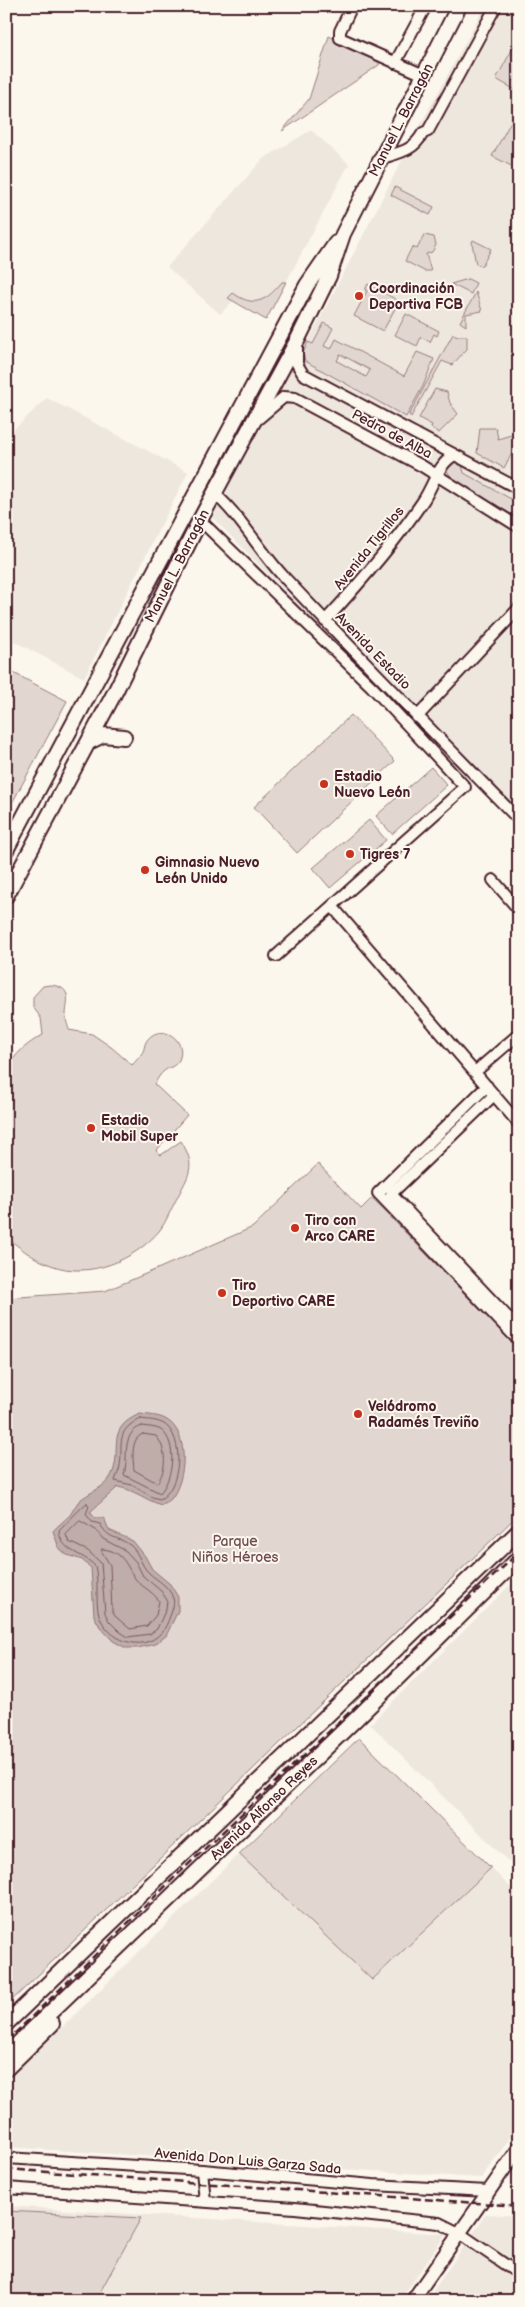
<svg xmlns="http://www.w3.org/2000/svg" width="525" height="2307" viewBox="0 0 525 2307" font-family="'Balsamiq Sans',sans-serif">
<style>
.built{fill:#eee7de}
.green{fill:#e2d7d0;stroke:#967b7e;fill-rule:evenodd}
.water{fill:#bfadaa;stroke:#907477}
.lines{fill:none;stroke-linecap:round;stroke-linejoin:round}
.shore{stroke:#79585e;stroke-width:1}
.minor-casing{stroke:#4a1f2b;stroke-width:14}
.major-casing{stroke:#4a1f2b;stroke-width:16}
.highway-casing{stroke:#4a1f2b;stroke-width:18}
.minor{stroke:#fbf7ec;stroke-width:10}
.major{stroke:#fbf7ec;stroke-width:12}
.highway{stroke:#fbf7ec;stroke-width:14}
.rail{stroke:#4a1f2b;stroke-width:2.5;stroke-dasharray:8 4;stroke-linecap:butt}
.poi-dot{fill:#c8321e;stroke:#fbf7ec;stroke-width:2}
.labels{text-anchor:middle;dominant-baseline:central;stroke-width:4;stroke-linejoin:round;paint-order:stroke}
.street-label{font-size:14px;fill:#4a1f2b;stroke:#fbf7ec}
.poi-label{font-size:14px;font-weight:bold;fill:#4a1f2b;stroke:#fbf7ec;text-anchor:start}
.park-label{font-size:14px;fill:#704d54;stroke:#fbf7ec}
</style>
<rect width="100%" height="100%" fill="#fbf7ec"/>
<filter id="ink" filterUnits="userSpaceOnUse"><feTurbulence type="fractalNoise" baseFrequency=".02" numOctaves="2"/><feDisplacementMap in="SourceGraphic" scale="10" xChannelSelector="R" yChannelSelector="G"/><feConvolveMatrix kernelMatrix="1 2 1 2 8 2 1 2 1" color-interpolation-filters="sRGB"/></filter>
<g filter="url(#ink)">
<path class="built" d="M485 6H519V830L212 517 303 346 310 338 415 135Z
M311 130 349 164 266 320 233 301 220 314 167 267 263 159Z
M47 398 188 472 84 678 6 637V437Z
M519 1576V1872L370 1724Z
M239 1854 372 1980 491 1868 519 1896V2126L481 2178 6 2147V2082Z
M6 2206 446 2234 399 2301H6Z
M486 2214 519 2216V2301H426Z"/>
<path class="green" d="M329 36 379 61V65L282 131 309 99Z
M519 37V92L496 79Z
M519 107V170L492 156Z
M395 187 434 207 430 215 391 195Z
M424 235 434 237 436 245 432 252 426 254 431 271H424L405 261 412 247 417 249Z
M473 240 491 249 482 266 476 264 472 243Z
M468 279 476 283 471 294 451 284Z
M282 282H286L266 320 228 298 233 293C255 309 267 300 282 282Z
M368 284 399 301 383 331 354 316 367 291 365 290Z
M476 292 482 311 466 314V326L460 322Z
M406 314 439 331 437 336 434 334 430 342 421 337 417 346 395 335Z
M324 323 333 328 324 346 331 349 336 339 404 376 417 352 434 359 423 386 406 417 305 361 303 353 308 342 313 344ZM340 354 370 370 366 377 337 361Z
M453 334 458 336H467V349L452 365 442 361 411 417 409 415Z
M435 389 447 392 450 403 458 414 439 433 431 428 432 425 419 418Z
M480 428H496L498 439 514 434 517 444 504 468 477 453Z
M452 461 462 465 464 473 511 499 515 493 519 495V519L451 477 446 469Z
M6 669 67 701 11 805 6 811Z
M351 715 395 761 297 853 254 807Z
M431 767 447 785 392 834 376 816Z
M369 820 386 840 330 888 313 868Z
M50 985C73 987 67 1000 66 1014 65 1019 68 1026 69 1030L92 1034 111 1047 132 1065C135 1062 139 1058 142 1053 145 1049 144 1043 148 1039 161 1023 188 1039 179 1060 175 1067 169 1067 164 1071 160 1074 157 1080 154 1084L187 1115 156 1151 161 1155 181 1141C197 1167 189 1174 176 1200 171 1209 166 1222 160 1230 135 1260 89 1280 51 1265 34 1259 19 1248 6 1236V1070C15 1054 26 1044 43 1035L41 1018 33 1007V997L43 986Z
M318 1164 361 1209 372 1198 519 1350V1514L6 2006V1298L105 1291 162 1267 253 1227Z
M359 1738 491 1868 372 1980 239 1854Z
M6 2211 141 2218 95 2301H6Z"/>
<path class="water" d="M140 1414C148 1415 159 1415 167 1420 190 1434 186 1481 171 1499 168 1502 164 1503 161 1505 146 1500 134 1490 118 1487L90 1512 95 1518H104L109 1530 133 1541 145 1556 152 1569 170 1584 178 1597V1611L166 1636 155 1644 138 1648H126L113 1641 100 1627 94 1616 91 1568 82 1560 67 1555 59 1548 53 1531C58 1525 64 1521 70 1515 73 1511 75 1506 78 1502 88 1492 104 1489 111 1476 124 1451 103 1429 140 1414Z"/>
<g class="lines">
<path class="shore" d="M141 1419C148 1420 157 1420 164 1424 185 1437 181 1489 160 1499L152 1497 132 1485 115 1481C116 1477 118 1473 119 1470 125 1449 112 1430 141 1419Z
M142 1426C148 1427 156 1427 161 1430 178 1443 173 1479 160 1493L124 1475C129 1459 120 1433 142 1426Z
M143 1434 156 1436C167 1449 167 1470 157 1483L134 1470C133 1459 130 1438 143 1434Z
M87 1503 89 1506 86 1514 92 1522 100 1524C109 1540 117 1536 130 1545 139 1552 141 1566 149 1573 158 1581 169 1586 173 1598 175 1603 172 1611 170 1616 168 1622 165 1629 161 1633 142 1654 107 1640 99 1615 95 1601 99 1581 95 1566 83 1553 61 1552 59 1531 63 1527 83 1505 87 1503Z
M80 1521 96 1530 103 1539 126 1551 136 1562 143 1576 161 1591 167 1600 166 1609 157 1629 150 1634 128 1637 119 1631 109 1621 105 1613 101 1563 88 1551 69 1542 66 1535Z
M102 1549C127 1551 126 1570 139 1583 146 1589 154 1593 159 1601L156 1615 147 1626 130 1629 115 1616 112 1611 110 1565 102 1552Z"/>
<g class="minor-casing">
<path id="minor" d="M352 6 340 31V38L424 75
M395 63 426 6
M382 158C401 152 413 151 423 133L428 131 496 6
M297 341V364L303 374 519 489
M258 419 284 397 295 398 422 466 519 527
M215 494C242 518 259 550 283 576 360 658 440 739 519 820
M200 520 372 687 465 787 276 956
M325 621C360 583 394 544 423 501 433 486 439 462 455 455
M417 717 519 608
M493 880 519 910
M332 906 519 1124
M475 1072 519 1034
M487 1086 378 1193 519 1341
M494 1095 391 1194 519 1329
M6 2158 202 2170 373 2185 488 2191
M202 2170 205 2201
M6 2188 295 2208 439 2223 459 2233 519 2274"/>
</g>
<g class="major-casing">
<path id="major" d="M412 2301 519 2148"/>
</g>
<g class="highway-casing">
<path id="highway" d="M89 742 103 735 124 737
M6 850 307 285 336 243
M6 896 115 692 200 520 298 339 329 276 343 234 459 6
M6 2024 519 1531
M6 2055 357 1718 519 1558
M6 2069 52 2024"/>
</g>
<use href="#minor" class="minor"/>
<use href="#major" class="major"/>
<use href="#highway" class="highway"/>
<path class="rail" d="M6 2042 175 1877 519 1552
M6 2169 519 2206"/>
</g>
</g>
<g class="poi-dot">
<circle cx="359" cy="296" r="5"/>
<circle cx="324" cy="784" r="5"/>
<circle cx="350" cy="854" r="5"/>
<circle cx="145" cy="870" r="5"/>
<circle cx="91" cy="1128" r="5"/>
<circle cx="295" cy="1228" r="5"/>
<circle cx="222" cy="1293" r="5"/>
<circle cx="358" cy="1414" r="5"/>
</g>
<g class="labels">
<g class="street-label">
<text transform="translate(401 120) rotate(-63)">Manuel L. Barragán</text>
<text transform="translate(392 434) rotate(28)">Pedro de Alba</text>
<text transform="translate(369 548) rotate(-51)">Avenida Tigrillos</text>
<text transform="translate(177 566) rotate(-63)">Manuel L. Barragán</text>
<text transform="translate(373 651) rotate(46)">Avenida Estadio</text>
<text transform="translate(264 1808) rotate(-44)">Avenida Alfonso Reyes</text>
<text transform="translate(248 2161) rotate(5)">Avenida Don Luis Garza Sada</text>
</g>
<g class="poi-label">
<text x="369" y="288">Coordinación<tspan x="369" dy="16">Deportiva FCB</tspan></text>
<text x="334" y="776">Estadio<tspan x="334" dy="16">Nuevo León</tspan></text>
<text x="360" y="854">Tigres 7</text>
<text x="155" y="862">Gimnasio Nuevo<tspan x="155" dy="16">León Unido</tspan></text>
<text x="101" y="1120">Estadio<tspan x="101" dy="16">Mobil Super</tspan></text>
<text x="305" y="1220">Tiro con<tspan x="305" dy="16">Arco CARE</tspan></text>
<text x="232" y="1285">Tiro<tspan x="232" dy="16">Deportivo CARE</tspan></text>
<text x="368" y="1406">Velódromo<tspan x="368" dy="16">Radamés Treviño</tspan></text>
</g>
<g class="park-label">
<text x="235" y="1541">Parque<tspan x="235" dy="16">Niños Héroes</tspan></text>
</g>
</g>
<rect width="525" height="2307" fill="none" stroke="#fbf7ec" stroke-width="25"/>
<rect x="12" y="12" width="500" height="2282" fill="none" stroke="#4a1f2b" stroke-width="2" filter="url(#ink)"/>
</svg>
